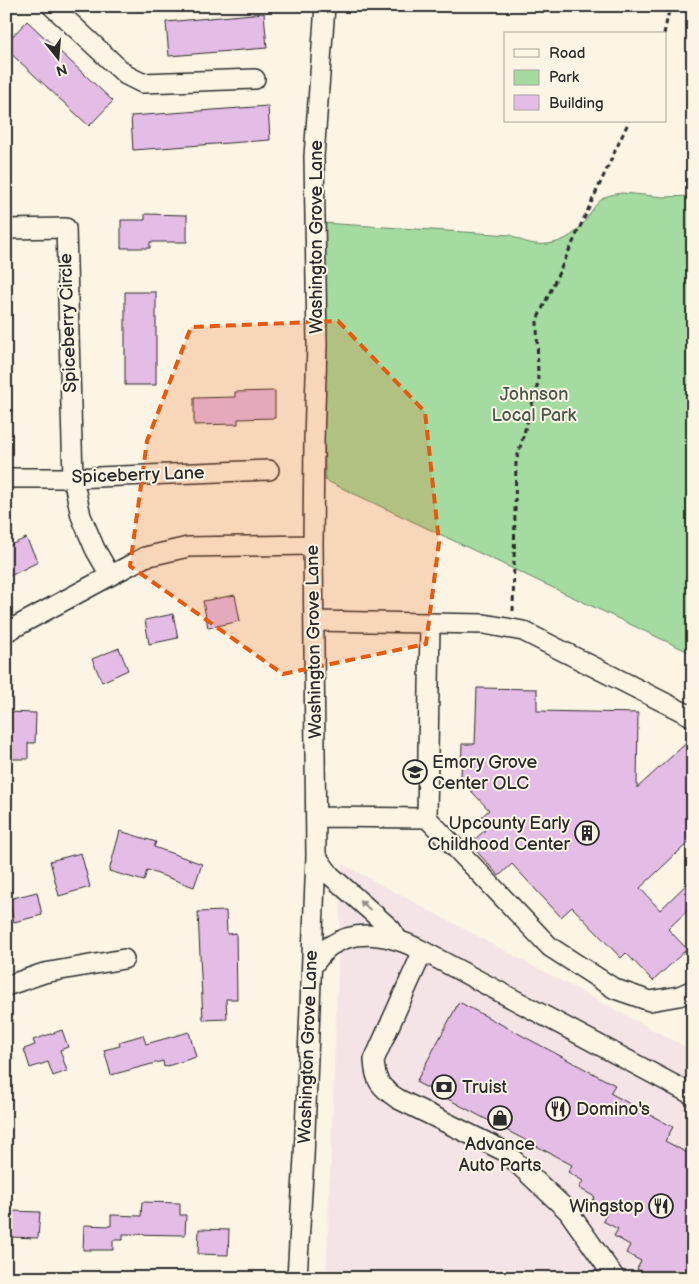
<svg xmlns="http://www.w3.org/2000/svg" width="699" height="1284" viewBox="0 0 699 1284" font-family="'Balsamiq Sans',sans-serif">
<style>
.built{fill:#f5e4e5}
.green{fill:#a3dba0;stroke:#678366}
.building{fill:#e4bde6;stroke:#2b2b2b}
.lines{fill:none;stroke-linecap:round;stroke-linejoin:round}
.minor-casing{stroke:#2b2b2b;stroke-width:22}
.path{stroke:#2b2b2b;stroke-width:3;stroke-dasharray:5 4;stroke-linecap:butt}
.minor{stroke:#fcf5e5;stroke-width:19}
.oneway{fill:#949088}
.marked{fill:#e8590c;fill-opacity:0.2;stroke:#e8590c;stroke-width:4;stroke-dasharray:10 6;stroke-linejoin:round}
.labels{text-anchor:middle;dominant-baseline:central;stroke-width:4;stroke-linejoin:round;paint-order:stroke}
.street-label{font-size:18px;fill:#2b2b2b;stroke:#fcf5e5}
.park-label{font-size:18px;fill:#495748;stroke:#fcf5e5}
.poi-label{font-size:18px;fill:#2b2b2b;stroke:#fcf5e5;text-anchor:start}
</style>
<rect width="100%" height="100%" fill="#fcf5e5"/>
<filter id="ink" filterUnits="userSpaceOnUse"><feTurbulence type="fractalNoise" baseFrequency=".02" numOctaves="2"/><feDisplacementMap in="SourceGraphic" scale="10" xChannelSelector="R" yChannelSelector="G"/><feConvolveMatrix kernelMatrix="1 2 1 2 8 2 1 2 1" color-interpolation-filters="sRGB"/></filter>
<g filter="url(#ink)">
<path class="built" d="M342 864 693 1051V1278H326Z"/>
<path class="green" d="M623 193 664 197 693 196V654L325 480 322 223 511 235C534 250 564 247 582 225 596 207 596 195 623 193Z"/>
<path class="building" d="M264 13 267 48 169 56 166 22Z
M27 21 113 101 89 126 6 49V43Z
M268 106 270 140 133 150 131 116Z
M145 214 187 215V242H150V248H121V220H145Z
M125 292H156V385H125Z
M275 391V418L238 419V424L194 425V398L235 397V392Z
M26 538 38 562 6 578V547Z
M235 595 240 621 208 628 203 601Z
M173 614 178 638 149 644 145 620Z
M119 648 128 670 102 682 92 659Z
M477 688 537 689V711L638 713 637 788 693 737V838L640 888 660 910 693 878V905L668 929 687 949 653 981 626 953 621 958 572 907 561 917 512 864 499 876 470 844 486 829 478 820 489 810 461 780 462 744H475Z
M6 712 36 713 35 743H28V759H6Z
M120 831 156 842 154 847 202 864 194 887 147 870 144 881 109 871Z
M81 853 90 887 59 896 50 861Z
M37 892 42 915 14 922 9 899Z
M226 911 227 934 236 933 237 999H226L227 1019 203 1020 198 912Z
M459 1002 615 1085 610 1093 673 1127 665 1141 693 1156V1277L678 1270 654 1278 637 1269 641 1261 626 1253 630 1245 614 1236 618 1229 603 1221 607 1213 591 1204 595 1197 579 1188 583 1181 568 1172 572 1165 416 1082Z
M62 1030 68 1047 60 1050 67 1071 53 1076 48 1062 30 1068 24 1049 35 1045 33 1040Z
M189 1032 196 1057 164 1067 163 1061 111 1075 104 1050 120 1046 119 1042 143 1035 146 1044Z
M142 1202 180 1203V1215H186L185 1235 123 1234V1240H113V1250H83L84 1225 111 1226V1215L141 1216Z
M11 1211 40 1212 38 1238 9 1237Z
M199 1229 229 1230 228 1255 198 1254Z"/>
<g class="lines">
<g class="minor-casing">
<path id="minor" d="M52 6 126 75 142 83 255 79
M6 229 66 228 73 478 81 516 95 549 110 575
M6 478H73L269 470
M314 621 484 624 523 631 693 717
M6 632 145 557 188 547 313 545
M316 817 427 818 430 623
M427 818 550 947 615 989 650 1001 679 996 693 990
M316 856 330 875 391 929 398 940
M423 951 374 1060C375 1081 380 1087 398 1099L504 1151 568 1211 615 1278
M312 966C318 960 323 951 330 946 359 927 394 936 423 951L693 1095
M6 986 44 973 124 959
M297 1278 304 1157 316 856 313 545 314 440 317 344 314 156 325 6"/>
</g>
<path class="path" d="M664 34 670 6
M513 611 516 462 538 383 537 320 629 121"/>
<use href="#minor" class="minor"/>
</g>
<defs><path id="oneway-solid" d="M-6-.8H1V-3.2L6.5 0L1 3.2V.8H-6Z" transform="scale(1.25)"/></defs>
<use class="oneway" href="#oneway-solid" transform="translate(365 905) rotate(-138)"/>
</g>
<path class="marked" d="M338 321 425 412 439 542 426 644 283 674 130 566 147 441 191 327Z"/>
<defs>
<g id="school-ring" transform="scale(1.25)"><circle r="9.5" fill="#fcf5e5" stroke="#2b2b2b" stroke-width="1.5"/><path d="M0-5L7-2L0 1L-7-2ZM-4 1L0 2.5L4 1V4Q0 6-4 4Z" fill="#2b2b2b"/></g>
<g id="building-ring" transform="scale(1.25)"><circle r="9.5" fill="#fcf5e5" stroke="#2b2b2b" stroke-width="1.5"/><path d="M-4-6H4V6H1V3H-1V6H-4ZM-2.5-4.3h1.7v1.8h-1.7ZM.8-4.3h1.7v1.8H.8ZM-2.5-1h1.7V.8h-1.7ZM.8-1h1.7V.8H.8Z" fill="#2b2b2b"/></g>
<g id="bank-ring" transform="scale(1.25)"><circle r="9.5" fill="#fcf5e5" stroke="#2b2b2b" stroke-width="1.5"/><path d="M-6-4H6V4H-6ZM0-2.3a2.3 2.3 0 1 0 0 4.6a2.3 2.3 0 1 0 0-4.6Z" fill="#2b2b2b"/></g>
<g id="restaurant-ring" transform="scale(1.25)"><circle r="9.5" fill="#fcf5e5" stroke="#2b2b2b" stroke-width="1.5"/><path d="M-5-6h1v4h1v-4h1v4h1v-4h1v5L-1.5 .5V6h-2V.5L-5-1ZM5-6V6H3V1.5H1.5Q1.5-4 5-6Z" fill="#2b2b2b"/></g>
<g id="shop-ring" transform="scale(1.25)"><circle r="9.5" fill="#fcf5e5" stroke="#2b2b2b" stroke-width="1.5"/><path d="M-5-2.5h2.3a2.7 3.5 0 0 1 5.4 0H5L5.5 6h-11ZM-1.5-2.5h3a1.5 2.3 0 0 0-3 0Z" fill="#2b2b2b"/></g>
</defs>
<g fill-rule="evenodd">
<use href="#school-ring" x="415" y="772"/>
<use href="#building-ring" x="587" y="833"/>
<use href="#bank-ring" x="444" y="1087"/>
<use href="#restaurant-ring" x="558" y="1109"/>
<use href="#shop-ring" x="500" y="1118"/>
<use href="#restaurant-ring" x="661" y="1206"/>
</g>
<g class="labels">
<g class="street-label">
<text transform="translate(316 237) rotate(-90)">Washington Grove Lane</text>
<text transform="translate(68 323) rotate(-92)">Spiceberry Circle</text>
<text transform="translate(138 475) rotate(-2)">Spiceberry Lane</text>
<text transform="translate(314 642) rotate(-91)">Washington Grove Lane</text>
<text transform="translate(308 1047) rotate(-88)">Washington Grove Lane</text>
</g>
<g class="park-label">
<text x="534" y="394">Johnson<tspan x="534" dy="21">Local Park</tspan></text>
</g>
<g class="poi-label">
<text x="432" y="762">Emory Grove<tspan x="432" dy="21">Center OLC</tspan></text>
<text x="570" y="823" text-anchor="end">Upcounty Early<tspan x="570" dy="21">Childhood Center</tspan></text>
<text x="462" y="1087">Truist</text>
<text x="576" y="1109">Domino's</text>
<text x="500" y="1144" text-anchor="middle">Advance<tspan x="500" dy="21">Auto Parts</tspan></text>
<text x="644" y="1206" text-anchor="end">Wingstop</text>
</g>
</g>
<rect width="699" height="1284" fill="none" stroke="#fcf5e5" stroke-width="25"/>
<rect x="12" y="12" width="674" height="1259" fill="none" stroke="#2b2b2b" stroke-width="2" filter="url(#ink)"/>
<rect x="504" y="32" width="162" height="90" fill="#fcf5e5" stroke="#a8a49b"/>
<rect x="514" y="49" width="25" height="8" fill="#fcf5e5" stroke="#a8a49b"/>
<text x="549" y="58" font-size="15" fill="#2b2b2b">Road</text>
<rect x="514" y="70" width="25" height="15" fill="#a3dba0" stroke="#a8a49b"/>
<text x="549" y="82" font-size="15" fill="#2b2b2b">Park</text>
<rect x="514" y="95" width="25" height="15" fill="#e4bde6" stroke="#a8a49b"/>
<text x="549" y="108" font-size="15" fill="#2b2b2b">Building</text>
<g transform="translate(58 58) rotate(163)" stroke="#fcf5e5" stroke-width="4" paint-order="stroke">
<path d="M0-4L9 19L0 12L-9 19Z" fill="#2b2b2b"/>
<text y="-8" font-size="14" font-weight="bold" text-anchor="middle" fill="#2b2b2b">N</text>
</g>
</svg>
